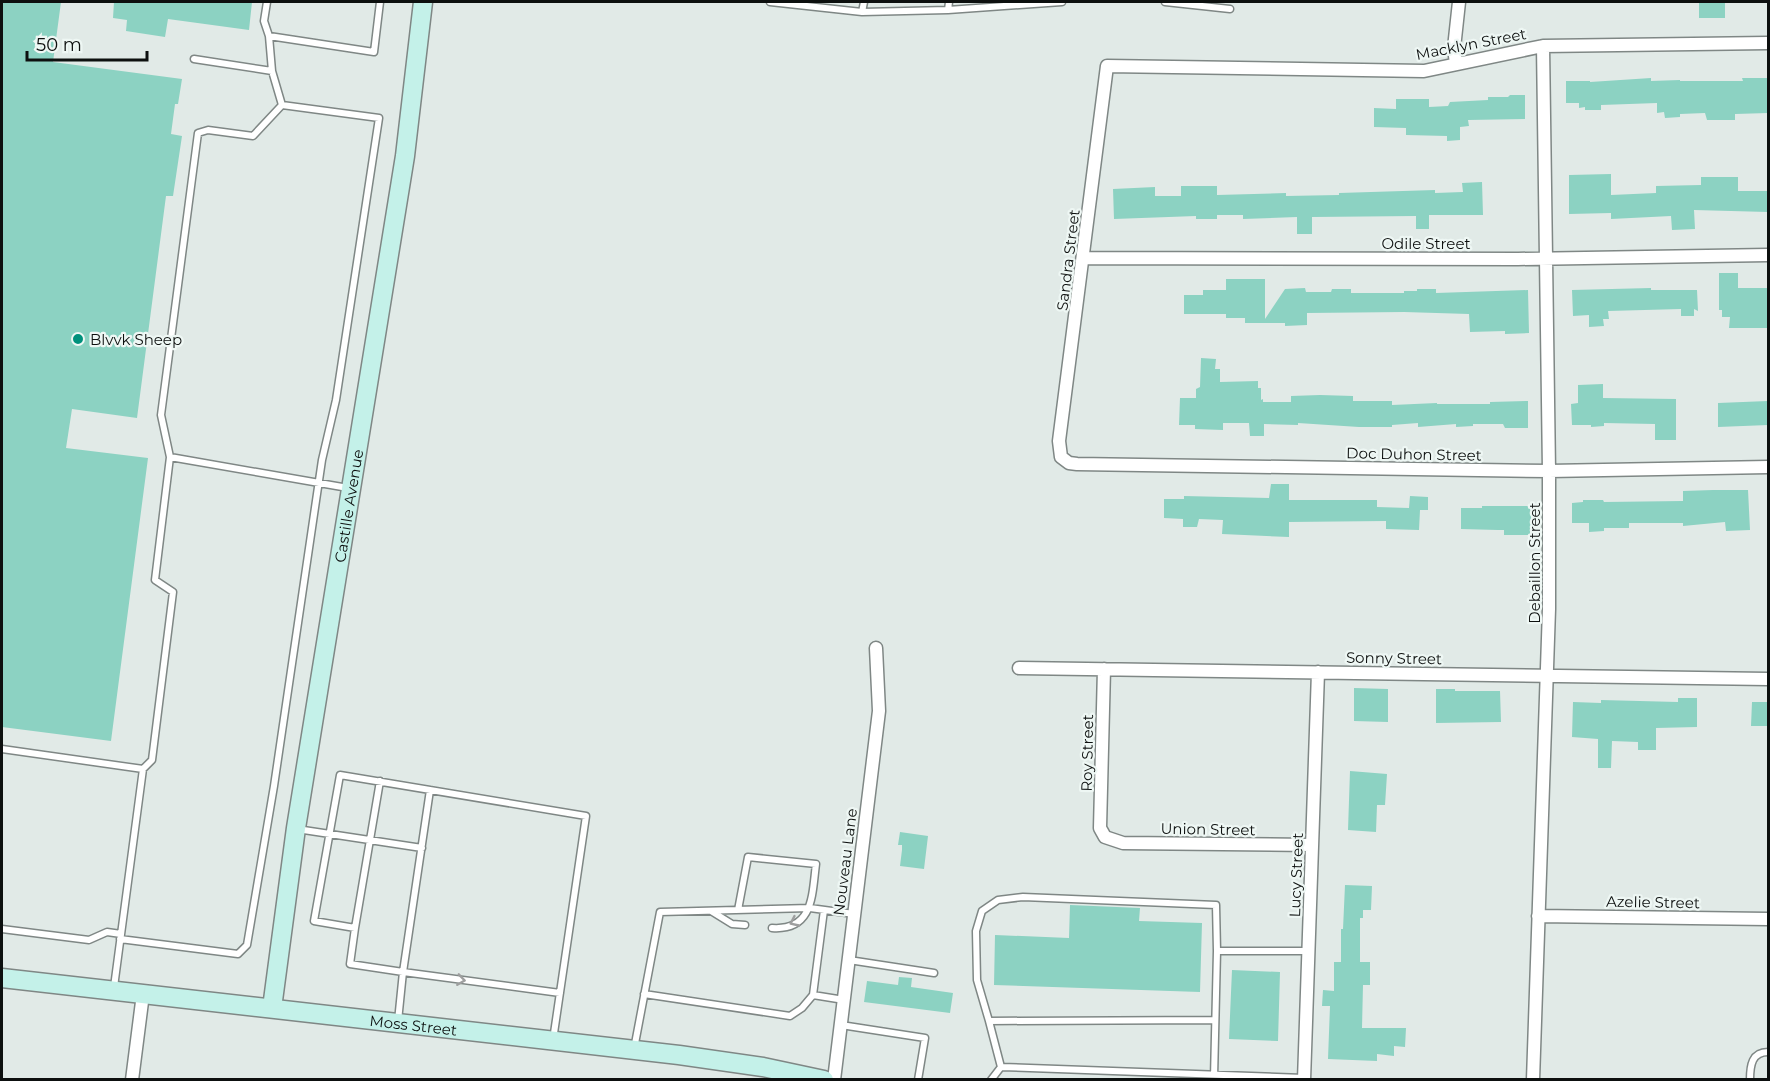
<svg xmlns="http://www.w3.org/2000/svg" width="1770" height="1081" viewBox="0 0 1770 1081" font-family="Montserrat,sans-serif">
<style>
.building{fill:#8cd2c2}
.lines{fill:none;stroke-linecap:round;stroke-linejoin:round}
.lane-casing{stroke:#7f8785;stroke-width:9}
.street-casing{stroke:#7f8785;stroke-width:15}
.secondary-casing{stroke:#7f8785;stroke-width:21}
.lane{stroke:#fff;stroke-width:6}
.street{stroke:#fff;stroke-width:12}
.secondary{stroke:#c4f1e9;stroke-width:18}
.oneway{stroke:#9e9f9f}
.poi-dot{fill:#00917c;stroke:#eef7f4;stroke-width:2}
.labels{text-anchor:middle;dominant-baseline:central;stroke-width:4.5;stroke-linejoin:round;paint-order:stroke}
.street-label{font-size:15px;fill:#0d100f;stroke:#eef7f4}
.poi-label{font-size:15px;fill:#0d100f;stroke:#eef7f4;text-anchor:start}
</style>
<rect width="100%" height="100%" fill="#e1eae7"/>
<path class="building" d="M2 2H61L53 62 182 79 178 104H175L171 134 182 136 173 196H166L137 418 72 409 66 448 148 458 111 741 2 727Z
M114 2H252L249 30 168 19 165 37 126 31 127 20 113 18Z
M1699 2H1725V18H1699Z
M1651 78V81L1680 80V81H1743L1742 78H1768V113L1735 114V120H1707L1705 113 1680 114V117L1665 118 1664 112 1657 113V103L1601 105V110H1585V107L1579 108V103H1566V81H1590V82Z
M1510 95H1525V119L1468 120 1469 126 1460 127V140L1447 141V136L1406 135V128L1374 127V108L1396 109V99H1429V107L1448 106 1450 102 1488 100V97H1508Z
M1611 174V195L1656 193V186L1701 185V177H1738V191H1768V212L1694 210 1695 229 1672 230 1671 216 1611 219V213L1569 214V175Z
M1482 182 1483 215H1429V229H1416V216L1312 217V234H1297V217L1243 219V215H1217V219H1196V216L1114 219 1113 189 1155 187V196H1181V186H1217V195L1286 193V196L1339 195V193L1435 190V193L1463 192 1462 183Z
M1719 273H1738V288H1768V328H1729L1730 317H1722V310H1719Z
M1226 279H1265V319L1285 289 1305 288 1306 292H1331L1332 289H1351V293H1404V291H1417V289H1436V293L1528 290 1529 333 1505 334V331L1470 332 1469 314 1404 312 1307 313V325L1285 326V323H1245V318H1226V314H1184V295H1203V290H1226Z
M1651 288V290H1697L1698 311 1694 309V316H1681V309L1608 311 1609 319H1603L1604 326 1589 327V315L1573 316 1572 290Z
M1201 358 1216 359 1215 369H1220V382L1258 381V388H1261V400L1263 399V402H1291V396L1320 395 1353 396V401H1392V405L1437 403V404H1490V402L1528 401V428H1505L1503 424H1473V426L1456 427V424L1418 427V423L1392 425V427H1359L1298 423V425L1264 424V436H1250L1249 423H1223V430L1195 429V425H1179L1180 398H1196V389L1200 387Z
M1603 384V398L1676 399V440H1655V424L1604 423V426L1591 427V425H1572L1571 404 1578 403V385Z
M1768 401V425L1718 427V403Z
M1271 484H1289V500H1377V507L1409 508 1410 496 1428 497V510H1420L1419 530 1386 529V521L1289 522V537L1222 534 1223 520 1199 519 1197 527H1183V519L1164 518V499H1184V496L1269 498Z
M1713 490H1748L1750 530 1726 531 1725 522 1683 526V523H1629V528H1604V531L1589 532V523H1572V503L1583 502V500H1603L1604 502 1683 501V491Z
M1482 506H1531V535H1504V530H1498L1461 529V508H1482Z
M1354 688 1388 689V722L1354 721Z
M1436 689H1455V691H1500L1501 722 1436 723Z
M1678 698H1697V727L1656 728V750H1638V742L1612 741 1611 768H1598V739L1572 737 1573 702 1601 703V700L1678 702Z
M1752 702H1768V726H1751Z
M1350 771 1387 774 1385 805H1377L1376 832 1348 830Z
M900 832 928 836 924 869 900 866 902 850V845H898Z
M1345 885 1372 886 1371 910H1363V918H1360V962H1370V985H1363L1362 1028H1406L1405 1047 1394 1046V1056L1377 1054V1061L1328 1059 1330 1006H1322L1323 990 1334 991V962H1341V929H1343Z
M1070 905 1140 908 1139 921 1202 923 1200 992 994 985 995 935 1069 938Z
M1232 970 1280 972 1278 1041 1229 1039Z
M899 977 912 978 911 987 953 993 950 1013 864 1002 867 981 898 985Z"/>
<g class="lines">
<g class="lane-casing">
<path id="lane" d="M267 2 264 21 269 36 272 71 282 105
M770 2 862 12 864 2
M949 2 948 10 1062 2
M1165 2 1230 9
M862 12 948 10
M269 36 374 52 380 2
M194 59 272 71
M170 457 348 488
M2 749 143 769 114 987
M430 790 403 972 560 993
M297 829 422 848
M738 910 748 857 816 864C812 894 814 931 772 928
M824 910 813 995 844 1000
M711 911 732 924 745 925
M355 928 380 781
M2 929 89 940 107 932 121 934
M120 939 238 954 247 945 274 786 322 460 336 400 379 118 282 105 253 136 208 130 198 133 161 415 170 457 155 580 173 592 152 760 143 769
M849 960 934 973
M644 994 790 1016 802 1008 813 995
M398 1021 403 972 350 964 355 928 314 921 340 775 586 816 553 1040
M989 1021 977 980 976 931 982 911 998 900 1023 897 1216 905 1217 951
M841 1025 925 1038 918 1080
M634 1049 660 912 810 908 854 914
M1001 1067 1304 1078
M1214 1078 1217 951H1308
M991 1080 1001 1067 989 1021 1215 1020
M1750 1080C1750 1065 1752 1052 1768 1052"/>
</g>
<g class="street-casing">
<path id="street" d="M1768 43 1543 46 1424 71 1107 66 1059 441 1061 457 1069 463 1077 464 1549 471 1768 467
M1456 64 1454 48 1459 2
M1083 258 1518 259 1768 255
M1019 668 1768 679
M1104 669 1100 828 1105 837 1123 843 1311 845
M1538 916 1768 919
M132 1080 143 994
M834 1080 879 711 876 648
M1304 1080 1318 672
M1533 1080 1549 609V471L1543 46"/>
</g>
<g class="secondary-casing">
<g id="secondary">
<path id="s1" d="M2 978 679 1055 763 1067 824 1080"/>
<path id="s2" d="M272 1008 296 828 405 156 423 2"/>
</g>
</g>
<use href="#lane" class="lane"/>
<use href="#street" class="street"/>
<use href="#secondary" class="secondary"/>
</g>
<defs><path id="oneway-chevron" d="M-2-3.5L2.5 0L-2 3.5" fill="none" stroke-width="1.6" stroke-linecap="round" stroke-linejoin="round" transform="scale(1.5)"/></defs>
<g class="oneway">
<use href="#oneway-chevron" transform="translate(794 922) rotate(155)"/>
<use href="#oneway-chevron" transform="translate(461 980) rotate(8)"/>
</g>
<circle class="poi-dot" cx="78" cy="339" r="6"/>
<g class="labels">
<g class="street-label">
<text transform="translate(1471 44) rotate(-11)">Macklyn Street</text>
<text x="1426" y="243">Odile Street</text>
<text transform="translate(1068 260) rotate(-83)">Sandra Street</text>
<text transform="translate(1414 454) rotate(1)">Doc Duhon Street</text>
<text stroke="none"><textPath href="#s2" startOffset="508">Castille Avenue</textPath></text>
<text transform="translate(1534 563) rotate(-90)">Debaillon Street</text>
<text transform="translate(1394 658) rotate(1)">Sonny Street</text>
<text transform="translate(1087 753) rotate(-89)">Roy Street</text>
<text transform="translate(1208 829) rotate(1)">Union Street</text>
<text transform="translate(845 862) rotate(-83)">Nouveau Lane</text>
<text transform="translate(1296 875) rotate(-88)">Lucy Street</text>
<text transform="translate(1653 902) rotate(1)">Azelie Street</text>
<text stroke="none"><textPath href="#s1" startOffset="414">Moss Street</textPath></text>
</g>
<g class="poi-label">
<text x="90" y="339">Blvvk Sheep</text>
</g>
</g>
<rect width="1770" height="1081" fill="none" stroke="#0d100f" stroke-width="6"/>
<path d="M27 51v9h120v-9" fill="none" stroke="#0d100f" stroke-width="3"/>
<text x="36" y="51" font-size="18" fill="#0d100f" stroke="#eef7f4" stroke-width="4.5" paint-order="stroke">50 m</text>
</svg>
